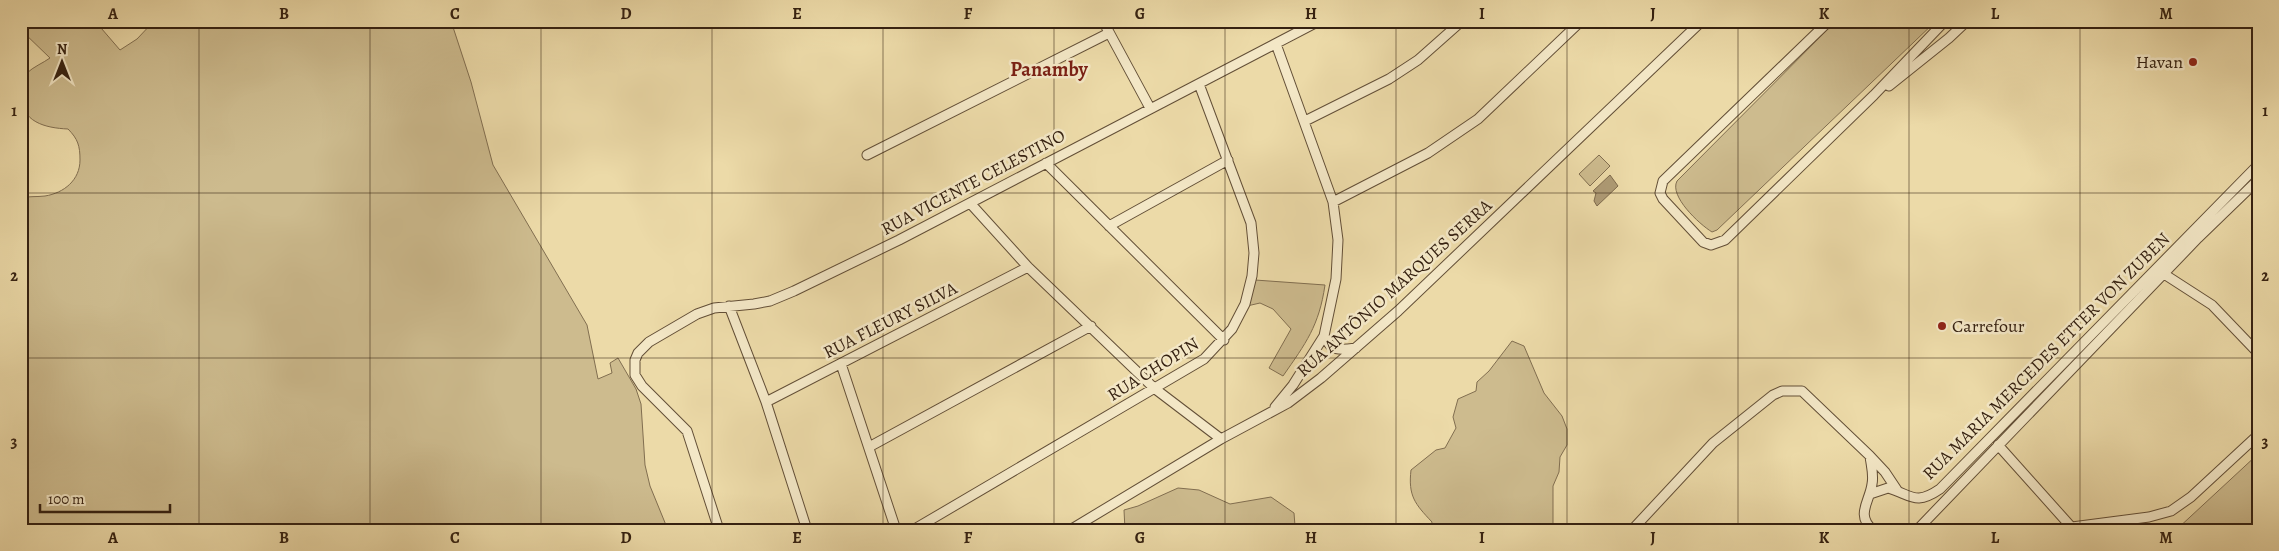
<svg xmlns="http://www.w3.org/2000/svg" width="2279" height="551" viewBox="0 0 2279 551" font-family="Alegreya,serif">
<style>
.green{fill:#cdbb8e;stroke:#816e50}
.water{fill:#ae9b75;stroke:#7e6a4d}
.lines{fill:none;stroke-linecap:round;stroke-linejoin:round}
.minor-casing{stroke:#634f37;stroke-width:11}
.minor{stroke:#f3e7c6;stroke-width:9}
.grid{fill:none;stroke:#352111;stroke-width:1;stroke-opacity:0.55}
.poi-dot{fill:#8f2418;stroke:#f3e7c6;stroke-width:2}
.labels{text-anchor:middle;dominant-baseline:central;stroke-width:5;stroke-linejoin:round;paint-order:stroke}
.poi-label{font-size:18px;fill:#352111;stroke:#f3e7c6;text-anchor:end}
.street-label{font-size:18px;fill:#352111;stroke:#f3e7c6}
.quarter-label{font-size:20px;font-weight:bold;fill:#7a1f14;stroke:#f3e7c6}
.neatline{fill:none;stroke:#352111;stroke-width:2}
.grid-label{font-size:16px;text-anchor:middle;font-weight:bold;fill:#352111}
</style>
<rect width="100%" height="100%" fill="#ecdaa8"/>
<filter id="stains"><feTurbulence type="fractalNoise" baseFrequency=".004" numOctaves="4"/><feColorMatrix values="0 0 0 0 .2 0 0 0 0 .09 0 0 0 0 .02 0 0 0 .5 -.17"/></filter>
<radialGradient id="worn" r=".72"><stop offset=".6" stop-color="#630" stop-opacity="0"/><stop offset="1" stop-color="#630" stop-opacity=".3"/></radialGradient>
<path class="green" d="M21 21H95L120 50 137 39 154 21H451L471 82 493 165 587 325 598 379 612 373 610 363 618 358 636 389 641 404 645 465 650 486 668 530H21V198C29 196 37 197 45 196 64 193 80 180 80 160 80 146 78 139 68 129 45 128 21 122 21 95 21 87 22 80 27 73 33 67 43 63 50 58L21 30Z
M1836 21H1936L1717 230 1712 232C1699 224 1669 196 1677 181Z
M1599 155 1610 166 1590 186 1579 174Z
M1255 280 1325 285C1319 326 1306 343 1283 376L1269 368 1291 329 1273 309 1260 303 1247 306Z
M1512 341 1524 346 1544 393 1562 416 1567 429V445L1560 457 1559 472 1553 486V525L1551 530H1430L1432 522C1415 504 1408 496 1411 470L1436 450 1445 448 1456 428 1453 417 1458 399 1476 391 1477 382 1489 371Z
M2258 454V530H2176Z
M1178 488 1199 490 1230 504 1271 497 1294 513 1295 526H1311L1316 530H1125L1124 510 1138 506Z"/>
<path class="water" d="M1610 175 1618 186 1597 206 1594 201 1596 193 1593 191Z"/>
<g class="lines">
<g class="minor-casing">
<path id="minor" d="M1103 21 1150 108
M1829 21 1663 181 1660 193 1663 199 1703 242 1711 245 1725 240 1874 95 1945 21
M1889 86 1949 38 1967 21
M1305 121 1389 79 1418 60 1462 21
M867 155 1109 33
M1046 163 1224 340
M1333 202 1428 153 1478 119 1581 21
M970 203 1028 267 1154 388 1221 439
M1109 226 1228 160
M2164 274 2212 305 2258 353
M729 306 766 402 807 530
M1324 336C1331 352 1341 350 1356 348
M841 364 896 530
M766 402 1028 267
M1275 407 1293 385 1324 336 1336 279 1338 240 1333 202 1276 44
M1998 445 2074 530
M869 447 1091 326
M1870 456C1871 465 1874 475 1872 484 1870 501 1855 515 1873 530
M1870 494 1888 488C1912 495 1915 506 1940 489L2258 165
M2072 527 2149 517 2171 511 2191 497 2258 435
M719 530 687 431 642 386 635 375V360L638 353 649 342 697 314 714 308 754 304 770 301 794 291 899 240 1319 21
M913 530 1204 359 1232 329 1245 304 1252 276 1254 253 1251 223 1199 84
M1070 530 1221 439 1288 403 1321 378 1398 311 1702 21
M1632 530 1713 443 1773 395 1782 391H1802L1870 456 1885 472 1897 490
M1917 530 2198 238 2258 180"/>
</g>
<use href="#minor" class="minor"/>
</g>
<path class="grid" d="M199 21V530M370 21V530M541 21V530M712 21V530M883 21V530M1054 21V530M1225 21V530M1396 21V530M1567 21V530M1738 21V530M1909 21V530M2080 21V530M21 193H2258M21 358H2258"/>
<g class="poi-dot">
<circle cx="2193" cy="62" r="5"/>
<circle cx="1942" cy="326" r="5"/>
</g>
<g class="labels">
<g class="poi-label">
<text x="2183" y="62">Havan</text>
<text x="1952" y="326" text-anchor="start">Carrefour</text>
</g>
<g class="street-label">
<text transform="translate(973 182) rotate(-28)">RUA VICENTE CELESTINO</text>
<text transform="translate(1394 288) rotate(-42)">RUA ANTÔNIO MARQUES SERRA</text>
<text transform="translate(890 320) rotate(-27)">RUA FLEURY SILVA</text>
<text transform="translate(2046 356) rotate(-45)">RUA MARIA MERCEDES ETTER VON ZUBEN</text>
<text transform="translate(1153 369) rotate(-32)">RUA CHOPIN</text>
</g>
<g class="quarter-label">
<text x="1049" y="69">Panamby</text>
</g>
</g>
<rect width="2279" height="551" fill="none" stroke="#ecdaa8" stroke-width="55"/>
<g transform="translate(62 62)" stroke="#f3e7c6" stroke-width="4" paint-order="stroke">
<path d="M0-4L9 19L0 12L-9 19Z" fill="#352111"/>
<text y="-8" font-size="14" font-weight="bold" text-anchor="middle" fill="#352111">N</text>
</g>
<path d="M40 504v8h130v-8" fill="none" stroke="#352111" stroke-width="2.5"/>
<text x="48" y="504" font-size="15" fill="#352111" stroke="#f3e7c6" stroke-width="4" paint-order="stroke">100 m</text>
<rect x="28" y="28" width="2224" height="496" class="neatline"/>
<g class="grid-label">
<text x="113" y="19">A</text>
<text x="284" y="19">B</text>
<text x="455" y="19">C</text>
<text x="626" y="19">D</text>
<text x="797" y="19">E</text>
<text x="968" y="19">F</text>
<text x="1140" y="19">G</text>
<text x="1311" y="19">H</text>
<text x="1482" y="19">I</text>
<text x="1653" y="19">J</text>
<text x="1824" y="19">K</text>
<text x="1995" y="19">L</text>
<text x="2166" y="19">M</text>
<text x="14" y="116">1</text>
<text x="2265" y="116">1</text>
<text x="14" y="281">2</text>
<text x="2265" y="281">2</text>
<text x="14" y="447">3</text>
<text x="2265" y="447">3</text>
<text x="113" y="543">A</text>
<text x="284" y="543">B</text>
<text x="455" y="543">C</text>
<text x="626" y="543">D</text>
<text x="797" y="543">E</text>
<text x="968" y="543">F</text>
<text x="1140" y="543">G</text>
<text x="1311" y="543">H</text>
<text x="1482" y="543">I</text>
<text x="1653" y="543">J</text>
<text x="1824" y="543">K</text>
<text x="1995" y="543">L</text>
<text x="2166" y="543">M</text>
</g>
<rect width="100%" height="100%" filter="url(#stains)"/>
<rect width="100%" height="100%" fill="url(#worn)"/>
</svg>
